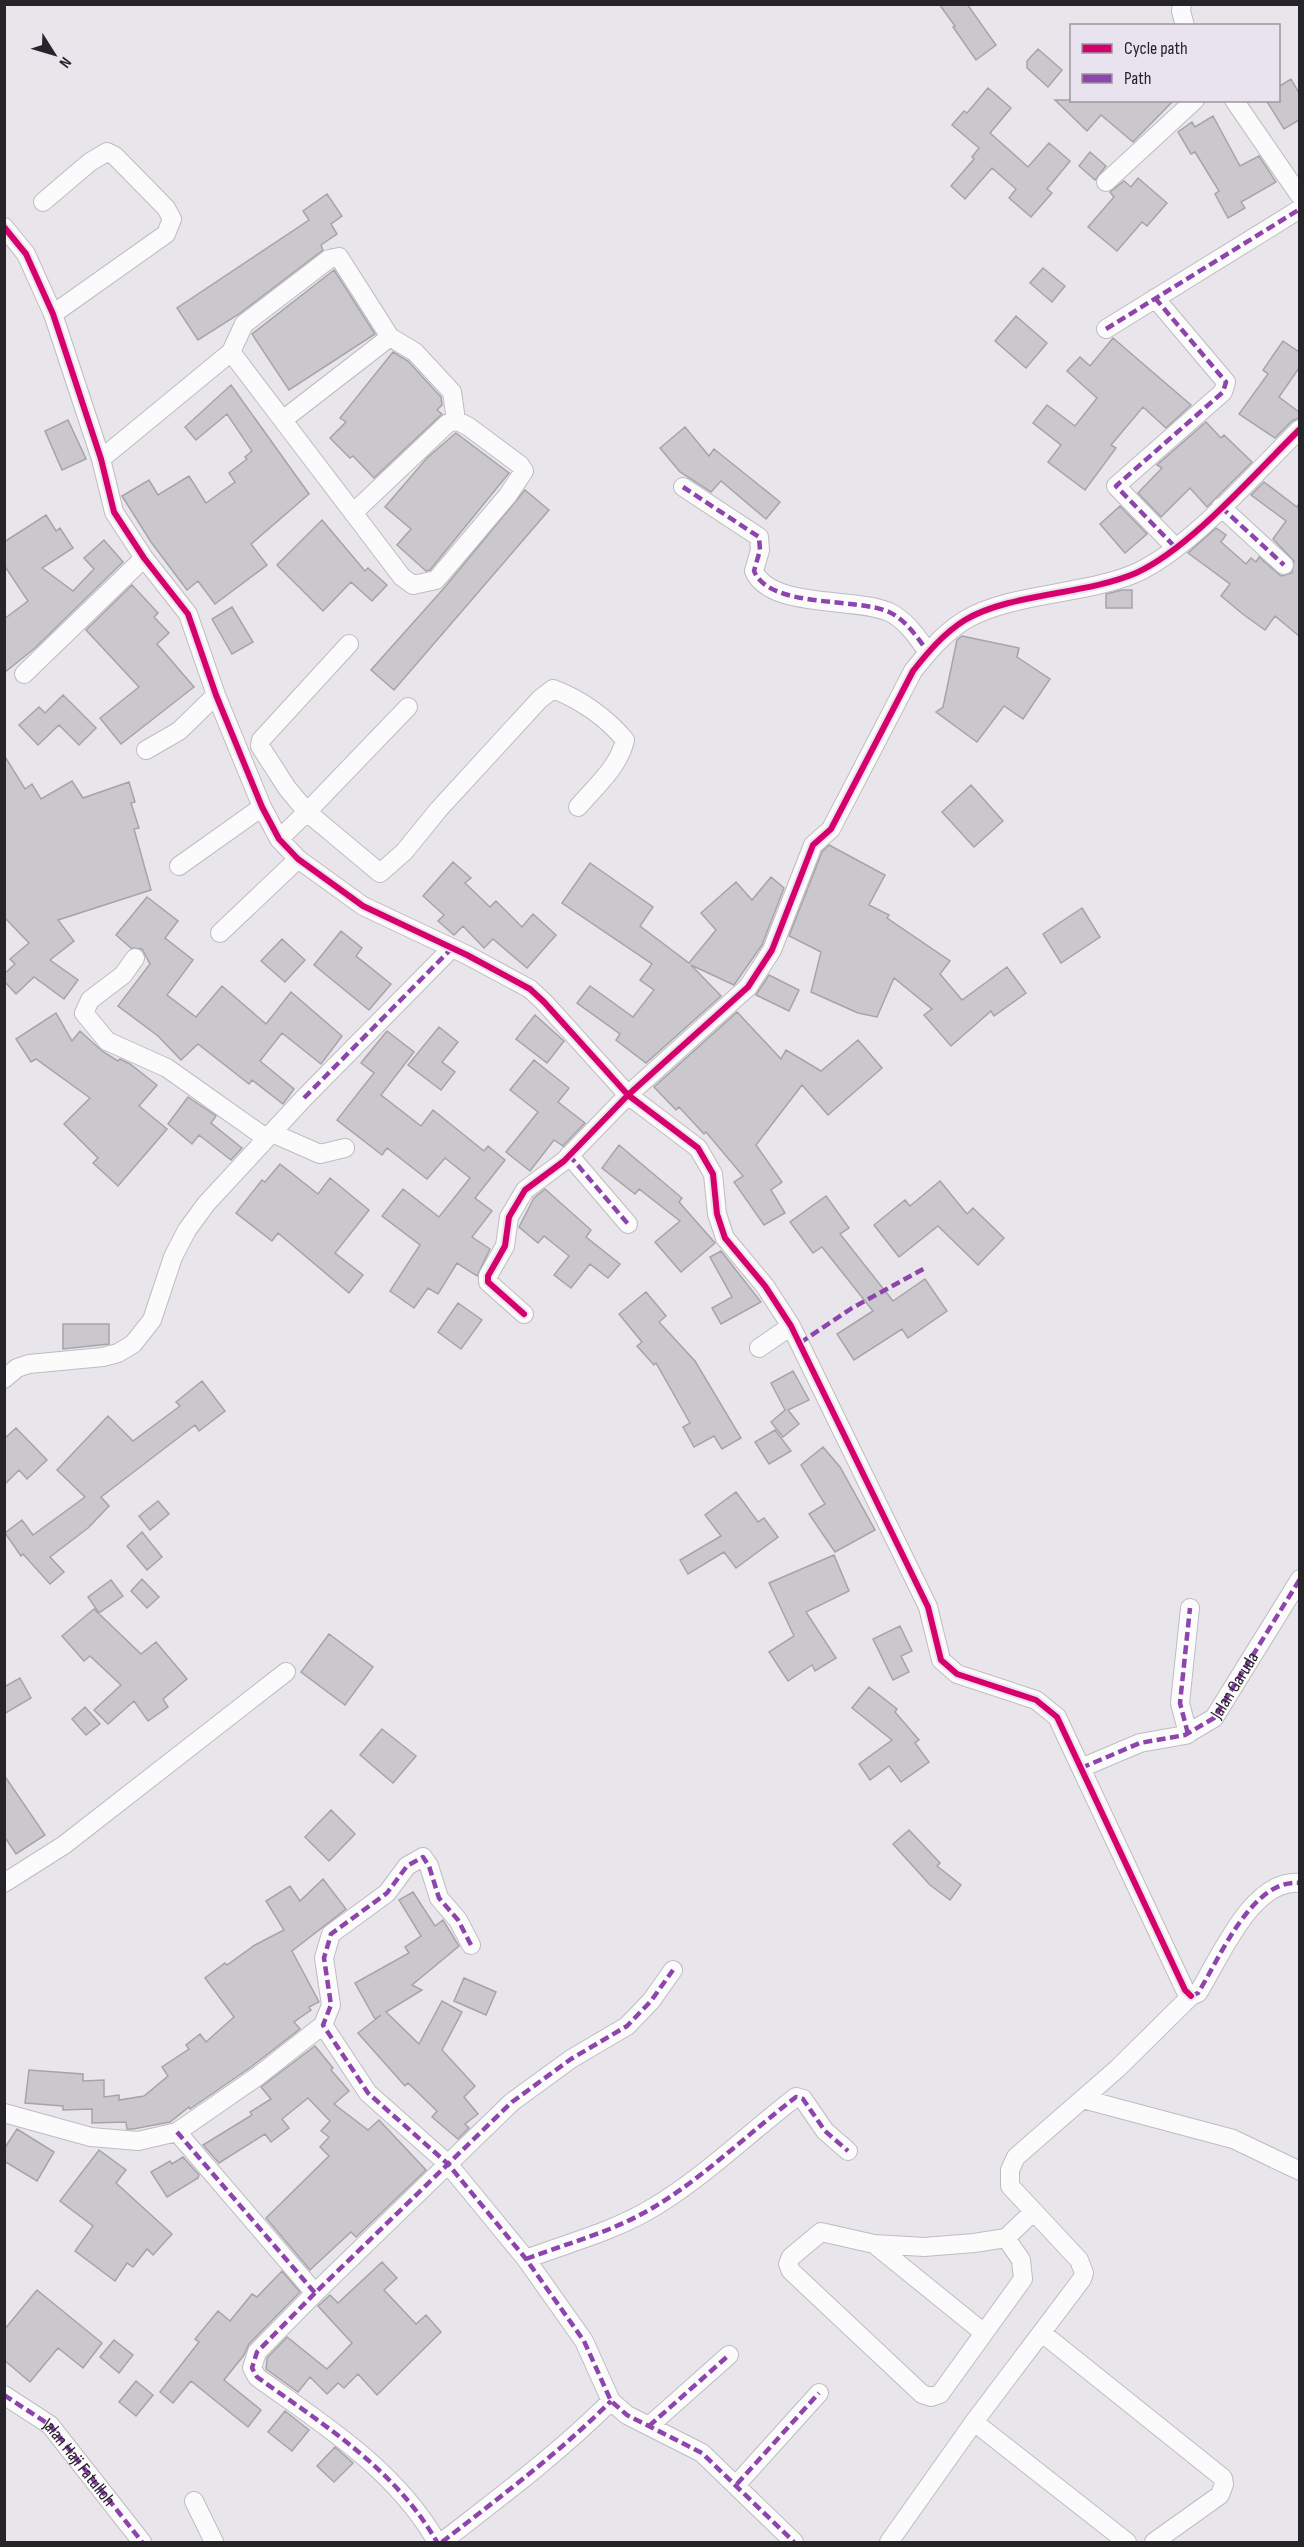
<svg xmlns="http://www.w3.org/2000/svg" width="1304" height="2547" viewBox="0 0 1304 2547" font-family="'Sofia Sans Condensed',sans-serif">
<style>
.building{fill:#cac8cc;stroke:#a6a4a8;stroke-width:1.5}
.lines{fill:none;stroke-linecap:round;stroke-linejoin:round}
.minor-casing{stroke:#bebcc1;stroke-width:20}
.minor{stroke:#fcfbfc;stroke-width:18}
.quiet{stroke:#8e44ad;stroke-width:4.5;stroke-dasharray:9 4.5;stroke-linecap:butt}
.cycleway-casing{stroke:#e8e3ee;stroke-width:10}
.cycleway{stroke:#d6006c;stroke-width:6}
.labels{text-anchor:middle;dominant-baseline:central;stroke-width:5;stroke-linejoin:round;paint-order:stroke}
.street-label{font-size:18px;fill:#262428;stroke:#e8e3ee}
</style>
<rect width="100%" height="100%" fill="#e8e6eb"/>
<path class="building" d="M939 4H967L996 45 976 60 953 27 955 26Z
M1038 49 1062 70 1048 87 1027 68V61Z
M1291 79 1299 93V120L1284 129 1266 100H1278V87Z
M988 88 1011 108 990 133 1028 167 1049 143 1070 161 1047 189 1052 193 1031 217 1009 198 1016 189 992 168 965 199 951 186 974 159 972 157 979 148 952 125 964 111 967 113Z
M1055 100H1174L1133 142 1101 115 1087 131Z
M1213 116 1240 166 1259 156 1276 182 1241 202 1245 208 1228 218 1215 194 1219 191 1195 152 1191 154 1178 132 1192 122 1195 127Z
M1090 152 1106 166 1095 180 1079 166Z
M1138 178 1167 203 1147 226 1142 222 1117 251 1088 227 1114 197 1110 192 1124 181 1131 187Z
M327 194 342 216 331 224 337 234 321 245 323 250 239 314 198 340 177 308 309 220 303 211Z
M1043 268 1065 286 1052 302 1030 283Z
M334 270 375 334 289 390 252 334Z
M1016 316 1047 343 1026 368 995 341Z
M1113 338 1191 405 1166 428 1143 407 1111 445 1116 448 1085 490 1048 462 1061 445 1033 423 1047 405 1075 426 1097 398 1067 371 1080 357 1090 366Z
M1283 341 1299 352V368L1279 397 1299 412V418L1292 421 1275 438 1239 414 1268 374 1263 370Z
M393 352 408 361 441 397 442 405 437 410 442 414 374 478 353 456 350 458 330 438 346 422 340 418Z
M231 385 309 494 251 544 267 565 215 604 198 581 187 590 151 542 122 496 149 480 158 495 189 476 206 503 235 482 229 473 247 459 245 457 252 451 227 414 196 440 185 427Z
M68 420 86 459 62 470 45 431Z
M1206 422 1221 438 1224 435 1252 462 1207 507 1190 488 1161 517 1138 493 1162 468 1157 465Z
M685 427 709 456 714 449 780 502 766 519 721 481 711 492 680 472 660 448Z
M456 433 509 473 430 570 426 571 397 545 411 529 385 507 427 458Z
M1264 482 1297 507 1299 503V636L1275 616 1265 630 1244 615 1221 596 1230 584 1188 553 1216 528 1226 535 1221 542 1246 564 1251 558 1256 562 1259 557 1281 576 1292 573 1294 561 1273 539 1286 521 1251 495Z
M525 490 549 510 394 690 371 670 445 587Z
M1120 506 1147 534 1125 553 1100 524Z
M46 515 56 531 60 528 73 548 42 568 73 591 94 569 84 558 104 540 123 562 35 648 4 673V619L28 601 4 565V542Z
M322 520 365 571 368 568 387 585 372 601 351 582 323 611 277 565Z
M132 585 158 613 154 617 169 633 157 644 194 687 121 744 100 718 139 687 86 630Z
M1122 590H1132V608H1106V594Z
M232 607 253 642 232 654 212 619Z
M962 636 1019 648 1017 657 1050 679 1023 719 1004 706 977 742 936 712 943 707 957 640Z
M63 695 96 728 79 745 59 725 38 745 19 725 39 707 45 713Z
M4 755 25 789 32 784 41 799 72 781 83 798 129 782 135 802 131 803 139 828 134 829 151 890 58 920 74 941 50 960 78 980 64 999 34 977 16 994 4 981V974L15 964 10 959 29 943 4 917Z
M971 785 1003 821 974 847 942 812Z
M829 845 885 875 869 905 889 915 887 918 950 961 940 974 962 1000 1007 967 1026 993 994 1016 991 1011 951 1046 924 1015 932 1009 894 978 877 1017 858 1013 811 992 821 952 789 936 822 852Z
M453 862 471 878 465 883 490 907 496 901 522 927 533 914 556 935 527 968 493 939 484 948 463 926 454 935 438 921 444 915 423 896Z
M590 863 653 907 640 926 689 963 716 930 701 913 736 882 752 900 771 877 784 888 762 945 734 985 691 965 721 996 646 1063 616 1040 620 1034 577 1003 590 986 633 1017 654 990 640 980 652 964 562 903Z
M147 897 178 921 165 938 193 960 167 995 196 1017 222 986 266 1024 291 992 342 1036 321 1064 282 1033 260 1061 294 1089 283 1104 252 1080 249 1084 198 1044 181 1060 158 1036 118 1006 150 964 142 949 131 948 116 935Z
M1082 908 1100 937 1061 963 1043 934Z
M341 931 362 948 356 956 391 984 369 1010 314 965Z
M282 939 305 960 285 982 261 961Z
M769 975 799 990 789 1011 756 995Z
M737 1012 781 1059 786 1050 821 1071 858 1040 882 1068 828 1115 802 1085 756 1145 782 1182 771 1190 785 1213 764 1225 734 1182 743 1176 706 1132 704 1134 679 1107 676 1110 654 1087Z
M56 1013 72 1041 80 1031 102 1051 118 1061 120 1059 130 1064 157 1085 139 1106 167 1129 118 1186 93 1163 98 1158 64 1124 90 1098 36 1059 31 1062 16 1039Z
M535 1015 564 1041 547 1063 516 1039Z
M439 1027 458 1042 442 1062 455 1072 441 1090 408 1065Z
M387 1031 414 1052 381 1095 421 1126 433 1110 484 1151 488 1146 505 1160 475 1198 492 1211 472 1237 490 1249 477 1276 457 1263 438 1294 428 1288 414 1308 390 1291 420 1245 382 1216 403 1189 439 1217 470 1178 445 1158 427 1179 387 1148 382 1155 337 1120 374 1073 361 1063Z
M534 1060 569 1088 558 1102 585 1123 563 1146 554 1140 530 1171 506 1152 538 1112 510 1090Z
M188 1097 216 1116 211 1123 242 1148 231 1160 199 1135 192 1144 168 1124Z
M619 1145 682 1198 679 1202 715 1243 681 1272 655 1242 680 1221 639 1189 635 1194 602 1168Z
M280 1164 318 1194 330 1178 369 1210 335 1253 363 1275 349 1293 278 1233 272 1241 236 1213 262 1180 265 1182Z
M940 1181 967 1214 973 1208 1004 1238 978 1265 938 1226 899 1257 874 1225 905 1200 910 1206Z
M545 1189 591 1230 586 1237 620 1264 608 1278 590 1264 571 1288 554 1275 569 1256 544 1236 538 1243 519 1227 534 1198Z
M826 1196 849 1228 840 1234 893 1301 925 1279 947 1311 908 1338 902 1329 854 1360 837 1334 873 1311 822 1247 813 1253 790 1222Z
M721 1251 761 1302 721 1324 712 1308 732 1297 710 1257Z
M646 1292 666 1316 659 1322 695 1361 741 1438 722 1449 714 1436 694 1447 683 1427 690 1423 656 1363 654 1365 637 1346 642 1342 619 1314Z
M458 1303 482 1320 461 1349 438 1332Z
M63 1324H109V1344L63 1349Z
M793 1371 809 1400 788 1410 799 1424 783 1437 771 1422 785 1410 771 1383Z
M202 1381 225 1411 199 1431 195 1425 101 1497 109 1506 88 1528 50 1557 64 1572 50 1584 23 1554 21 1556 5 1533 22 1520 33 1535 85 1497 57 1470 108 1416 133 1441 180 1406 176 1402Z
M16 1428 47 1460 27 1479 19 1470 4 1485V1439Z
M775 1430 791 1451 769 1464 755 1442Z
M823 1447 840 1467 875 1530 835 1552 809 1514 825 1504 801 1465Z
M736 1492 758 1522 764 1518 778 1537 736 1568 724 1552 688 1574 680 1560 721 1536 705 1515Z
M158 1501 169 1514 150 1530 139 1516Z
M142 1532 162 1557 147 1570 127 1546Z
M834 1555 849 1591 806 1612 836 1658 815 1671 812 1665 788 1681 769 1652 794 1636 769 1583Z
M142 1579 159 1597 147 1608 131 1591Z
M111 1580 123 1596 99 1613 88 1597Z
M94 1609 141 1654 156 1642 187 1679 163 1699 168 1707 148 1721 134 1701 108 1724 94 1710 121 1685 90 1656 84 1661 62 1636Z
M900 1626 912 1651 901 1656 909 1672 893 1680 873 1639Z
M329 1634 373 1667 345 1705 301 1672Z
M20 1678 31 1698 4 1714V1687Z
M869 1687 897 1709 895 1712 919 1740 915 1743 929 1762 901 1782 889 1766 870 1780 859 1764 892 1740 852 1708Z
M85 1707 100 1724 86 1735 72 1719Z
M382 1729 416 1756 393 1783 360 1755Z
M4 1775 45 1835 16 1854 4 1836Z
M331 1810 355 1834 329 1861 305 1837Z
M909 1830 940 1863 937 1866 961 1885 950 1900 930 1885 893 1844Z
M323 1879 346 1909 292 1951 319 2002 309 2007 311 2010 294 2022 300 2029 251 2067 190 2109 189 2107 170 2122 133 2129H127L126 2122 92 2123V2109L63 2110V2106L25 2103 29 2070 83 2074V2081L104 2080V2097L119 2095V2100L144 2096 168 2076 162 2067 189 2049 186 2045 200 2034 206 2042 234 2017 205 1978 225 1963 227 1965 255 1945 284 1930 266 1901 290 1886 300 1901Z
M413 1892 435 1926 443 1920 459 1946 412 1985 422 1990 386 2012 419 2044 442 2001 462 2012 442 2050 475 2086 464 2097 478 2114 465 2124 469 2128 458 2139 432 2117 437 2111 408 2083 405 2086 358 2033 381 2015 375 2019 355 1983 409 1953 405 1947 421 1936 399 1900Z
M464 1978 496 1992 486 2015 454 2001Z
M315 2046 333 2068 331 2070 349 2091 334 2104 368 2130 379 2120 426 2170 356 2237 351 2232 310 2270 266 2218 329 2156 320 2147 329 2137 321 2131 330 2121 308 2098 282 2119 289 2128 271 2142 265 2134 219 2163 203 2145 252 2115 250 2112 271 2099 261 2087Z
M17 2129 54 2152 37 2181 4 2161V2149Z
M99 2150 126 2170 116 2183 172 2234 153 2255 147 2249 133 2267 127 2263 115 2281 75 2251 93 2226 60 2201Z
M183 2157 199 2175 198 2178 167 2197 151 2172 170 2161 172 2164Z
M382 2262 397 2278 384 2290 416 2324 426 2315 441 2332 377 2395 358 2374 344 2388 338 2383 327 2394 310 2377 298 2392 266 2369 267 2358 287 2337 327 2369 352 2343 318 2306 330 2295 338 2303Z
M282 2271 300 2292 249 2344 244 2355 224 2380 261 2410 248 2427 191 2381 173 2403 160 2392 199 2342 195 2339 218 2311 230 2321 252 2294 257 2297Z
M37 2290 102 2343 83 2368 58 2348 30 2382 4 2360V2330Z
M114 2340 133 2355 119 2373 100 2357Z
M136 2381 153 2395 136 2416 119 2402Z
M285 2411 309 2430 292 2451 268 2432Z
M335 2447 353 2463 334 2482 317 2466Z"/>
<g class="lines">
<g class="minor-casing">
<path id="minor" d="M1182 4 1181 11 1185 26
M1234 100 1300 196
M1106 182 1195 100
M43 202 90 162 107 152 115 156 166 208 172 219 166 234 53 314
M4 227 26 254 53 314 101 459 114 512 144 558 188 614 216 695 262 807 279 839 298 859 363 906 467 955 530 989 544 1002 628 1095 698 1148 713 1174 717 1214 725 1238 765 1286 791 1326 928 1607 941 1660 957 1674 1036 1700 1057 1717 1185 1990 1191 1996
M1155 298 1226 382 1223 392 1116 486 1175 547
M1106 329 1300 209
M390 337 415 352 452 392 456 420
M231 352 402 577 413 585 436 580 508 495 524 471 520 465 469 427 456 420 447 424 353 513
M101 459 231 352 244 324 329 259 339 257 390 337 284 419
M683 487 759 537 760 550 754 571C770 609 856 597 889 612 906 620 917 637 928 652
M1221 507 1284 565
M24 674 144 558
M408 707 307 812 380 873 404 852 439 809 540 699 553 689C580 699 607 718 625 740 619 767 595 787 578 807
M146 750 179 731 216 695
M279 839 307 812 287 788 260 746 261 740 349 644
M179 866 262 807
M220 933 298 859
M135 958 123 975 90 1000 84 1013 107 1041 167 1068 266 1138
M272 1133 320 1154 345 1148
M569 1155 628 1224
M524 1314 488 1282V1276L505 1246 509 1217 525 1190 564 1161 628 1095 748 987 772 950 813 845 831 829 913 671C928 652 944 633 965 620 1010 593 1085 595 1136 573 1191 548 1256 472 1300 429
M759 1348 791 1326
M4 1379 17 1368 29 1364 103 1357 118 1353 133 1344 152 1320 173 1257 187 1230 206 1204 304 1098 451 949
M1188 1734 1180 1703 1190 1608
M1081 1768 1140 1743 1185 1735 1214 1718 1300 1579
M4 1883 64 1845 286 1672
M323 2025 368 2093 448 2164 526 2259 584 2341 611 2401 627 2415 702 2453 794 2542
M1083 2099 1233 2139 1300 2171
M4 2113 91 2137 138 2141 177 2132 258 2076 323 2025 331 2005 324 1958 331 1934 387 1893 407 1866 423 1857 429 1866 439 1898 458 1920 471 1945
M177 2132 315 2293 512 2102 571 2059 627 2026 651 2001 673 1970
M1006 2238 1021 2260 1023 2279 940 2394 931 2397 922 2394 791 2271 788 2264 791 2257 821 2232 874 2244 924 2247 974 2243 1006 2238 1033 2212
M874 2244 984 2333
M526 2259C568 2243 615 2231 654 2207 703 2178 750 2132 796 2097L803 2099 825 2131 848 2151
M315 2293 257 2352 252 2368 257 2377C324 2425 395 2469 437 2542
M1042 2333 1223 2478 1224 2484 1220 2495 1154 2542
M4 2395 50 2425 142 2542
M974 2422 1127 2542
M649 2426 729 2355
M737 2484 819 2393
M194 2501 214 2542
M442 2542C500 2497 559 2453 611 2401
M889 2542 974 2422 1082 2279 1084 2273 1079 2260 1010 2186V2170L1016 2157 1117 2069 1191 1996 1198 1993C1220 1958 1252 1878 1300 1883"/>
</g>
<use href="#minor" class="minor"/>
<g class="quiet">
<path d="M1155 298 1226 382 1223 392 1116 486 1175 547"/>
<path d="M1106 329 1300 209"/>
<path d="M683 487 759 537 760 550 754 571C770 609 856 597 889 612 906 620 917 637 928 652"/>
<path d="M1221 507 1284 565"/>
<path d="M304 1098 451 949"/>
<path d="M569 1155 628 1224"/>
<path d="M800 1343 852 1308 927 1267"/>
<path d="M1188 1734 1180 1703 1190 1608"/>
<path id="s1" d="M1081 1768 1140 1743 1185 1735 1214 1718 1300 1579"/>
<path d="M471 1945 458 1920 439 1898 429 1866 423 1857 407 1866 387 1893 331 1934 324 1958 331 2005 323 2025 368 2093 448 2164 526 2259 584 2341 611 2401 627 2415 702 2453 794 2542"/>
<path d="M1191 1996 1198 1993C1220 1958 1252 1878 1300 1883"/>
<path d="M177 2132 315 2293 512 2102 571 2059 627 2026 651 2001 673 1970"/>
<path d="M526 2259C568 2243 615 2231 654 2207 703 2178 750 2132 796 2097L803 2099 825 2131 848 2151"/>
<path d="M315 2293 257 2352 252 2368 257 2377C324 2425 395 2469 437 2542"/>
<path id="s2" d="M4 2395 50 2425 142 2542"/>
<path d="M649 2426 729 2355"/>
<path d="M737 2484 819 2393"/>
<path d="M442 2542C500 2497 559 2453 611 2401"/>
</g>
<g class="cycleway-casing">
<path id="cycleway" d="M4 227 26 254 53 314 101 459 114 512 144 558 188 614 216 695 262 807 279 839 298 859 363 906 467 955 530 989 544 1002 628 1095 698 1148 713 1174 717 1214 725 1238 765 1286 791 1326 928 1607 941 1660 957 1674 1036 1700 1057 1717 1185 1990 1191 1996
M524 1314 488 1282V1276L505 1246 509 1217 525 1190 564 1161 628 1095 748 987 772 950 813 845 831 829 913 671C928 652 944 633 965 620 1010 593 1085 595 1136 573 1191 548 1256 472 1300 429"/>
</g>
<use href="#cycleway" class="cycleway"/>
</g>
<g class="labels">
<g class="street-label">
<text stroke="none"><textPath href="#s1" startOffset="182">Jalan Garuda</textPath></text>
<text stroke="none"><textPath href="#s2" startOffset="102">Jalan Haji Fatulloh</textPath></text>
</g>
</g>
<rect width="1304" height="2547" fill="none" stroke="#262428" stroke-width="12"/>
<rect x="1070" y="24" width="210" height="78" fill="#e8e3ee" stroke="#9a979f" stroke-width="1.5"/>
<rect x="1082" y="44" width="30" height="9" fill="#d6006c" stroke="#9a979f" stroke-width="1.5"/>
<text x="1124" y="54" font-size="18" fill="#262428">Cycle path</text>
<rect x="1082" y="74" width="30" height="9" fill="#8e44ad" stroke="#9a979f" stroke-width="1.5"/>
<text x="1124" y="84" font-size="18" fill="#262428">Path</text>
<g transform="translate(54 54) rotate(127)" stroke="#e8e3ee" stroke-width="4.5" paint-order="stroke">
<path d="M0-4.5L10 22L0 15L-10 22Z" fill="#262428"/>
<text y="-9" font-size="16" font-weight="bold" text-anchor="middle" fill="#262428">N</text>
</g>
</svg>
